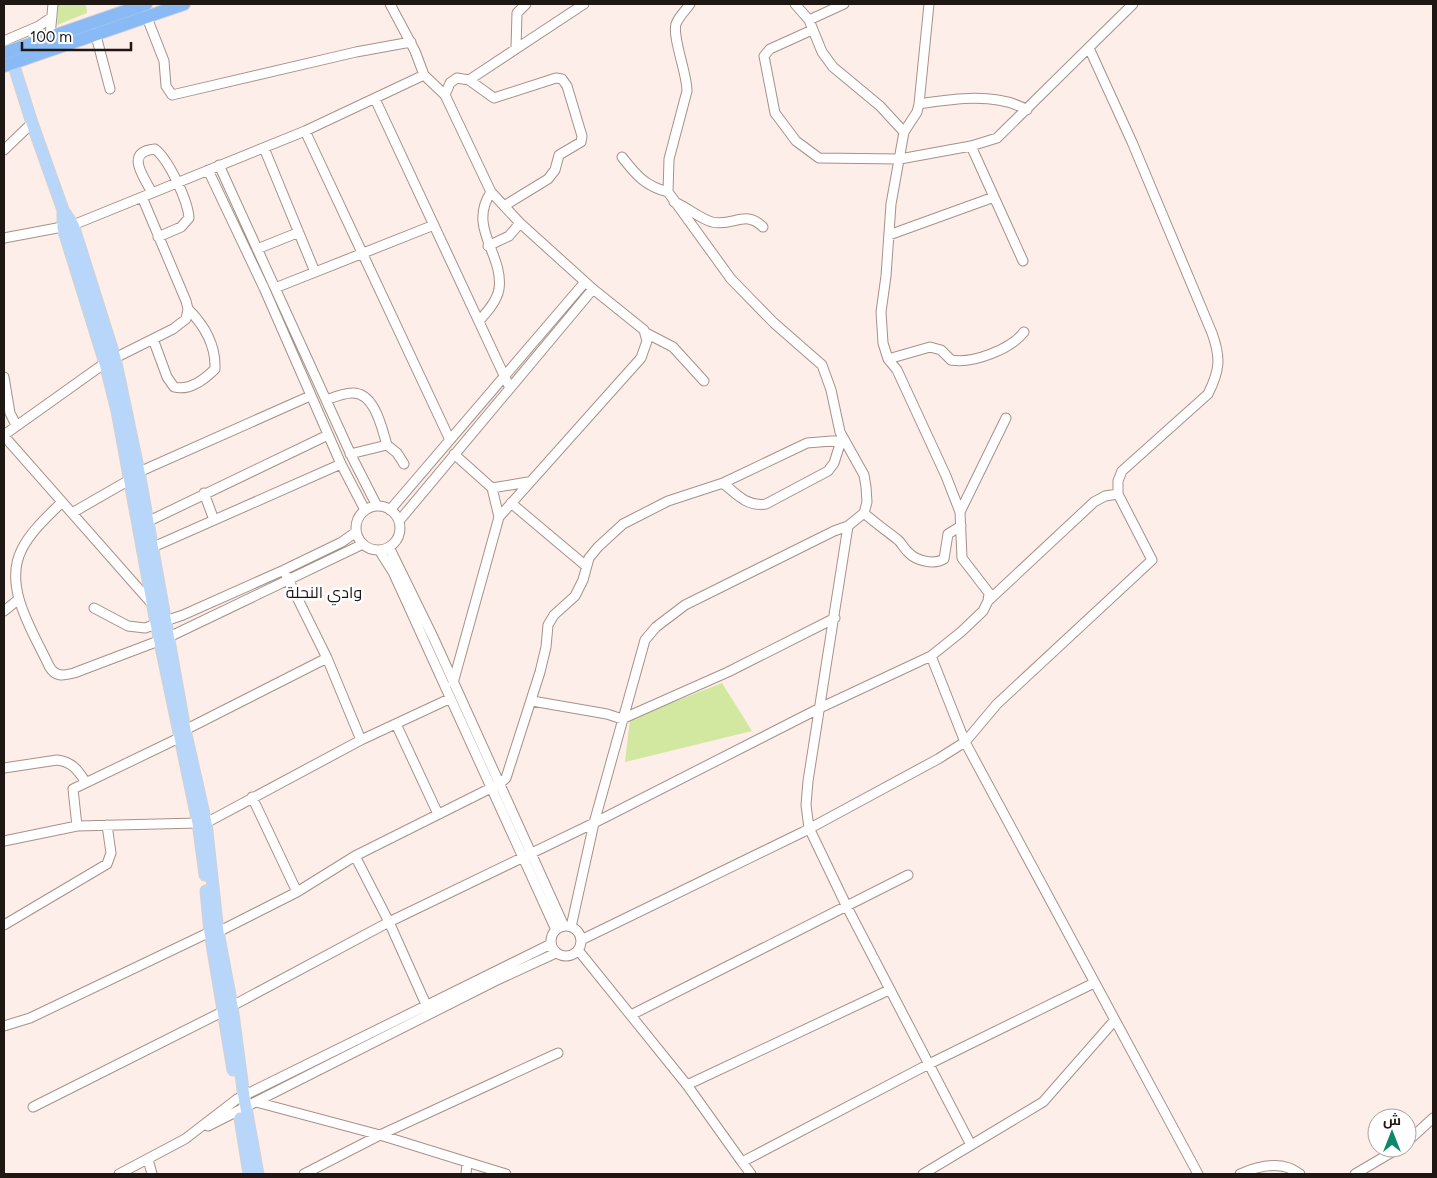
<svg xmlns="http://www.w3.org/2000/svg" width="1437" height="1178" viewBox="0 0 1437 1178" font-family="Figtree,Cairo,sans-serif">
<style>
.green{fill:#d2e8a1}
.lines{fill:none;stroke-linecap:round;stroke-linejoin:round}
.minor-casing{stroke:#a79189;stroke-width:11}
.major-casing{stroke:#d2d1d0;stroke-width:13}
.highway-casing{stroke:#d2d1d0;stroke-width:14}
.minor{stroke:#fff;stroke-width:9}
.major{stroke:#b8d6fa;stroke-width:11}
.highway{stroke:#89baf6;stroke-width:12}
.labels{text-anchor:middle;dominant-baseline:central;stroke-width:5;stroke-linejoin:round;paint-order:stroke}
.neighbourhood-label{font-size:16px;fill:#1f1714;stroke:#fff}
</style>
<rect width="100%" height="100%" fill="#fdeee9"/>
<path class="green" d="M58 4H86L87 13 57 25Z
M722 683 752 731 625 762 630 719Z"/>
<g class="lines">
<g class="minor-casing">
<path id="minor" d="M390 4 415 51 424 75 445 95 491 192 520 223 593 289 644 330 647 341 641 358 499 517
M795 4 809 20 822 52 833 67 880 106 904 132
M146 15 164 61 166 86 172 95 356 52 411 42
M809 20 844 4
M812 30 770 49 764 56 775 113 796 141 819 158 900 159 971 146 997 138 1133 4
M95 32 110 89
M50 36 53 4
M4 41 39 26 52 17
M516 48 517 13 526 4
M469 80 584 4
M445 95 450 83 457 78 469 80 494 98 556 78 562 79 567 86 582 136 581 142 559 155 555 170 548 179 504 206
M375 99 509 386
M919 104C952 99 997 92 1027 110
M305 131 450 440
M971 146 1023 261
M264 148 315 272
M4 150 32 123
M622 157C636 175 645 186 668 192
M219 165 352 457 377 506
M208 170 264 288 341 464 365 510
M152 193C145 178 123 152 155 149 169 160 188 201 189 218L181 227 158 237
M674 202C687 207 699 218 712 222 734 227 745 209 763 227
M889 235 994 197
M4 238 73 225 305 131 424 75
M488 246 509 236 520 223
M257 249 297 233
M275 288 434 225
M479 321C487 312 497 301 499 289 504 254 467 228 491 192
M646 333 673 347 704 381
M153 339 167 377 174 387C189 391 205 379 215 369 216 345 204 325 188 309
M888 359 930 347 941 350 951 360C973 364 1011 349 1024 332
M4 377 10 413 16 425
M326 400C334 397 344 393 352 393 375 392 382 429 387 445
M4 435 105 363 173 329 186 319 188 309 186 301 142 197
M4 436 153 605
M350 454 387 445 397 453 404 464
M454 454 492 488 528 482
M139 472 310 396
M723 483C736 494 747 507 766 504L828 471 834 463 841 441
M204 493 214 520
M62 502C48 516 31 531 22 549 2 587 34 633 49 666 55 677 63 676 74 673L169 637 363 544
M511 503 586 566
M356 528a22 22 0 1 1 44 0a22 22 0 1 1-44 0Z
M390 510 585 282
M960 512 1006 418
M72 513 131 479
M864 513C875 523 887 531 898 540 902 543 904 549 908 552 916 561 934 565 944 559L948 534 961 526
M399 521 593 289
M147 522 328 435
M848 526 808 781 806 805 809 828 847 907 971 1145
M389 547 434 639 564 926
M151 548 341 464
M379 550 393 572 556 930
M286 575 327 658 361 740
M988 601 1094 502 1105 496 1118 494
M94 608 128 626 145 628 183 615 284 570 342 542 356 532
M4 611 19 599
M931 656 965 742 1198 1174
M453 683 499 517 492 488
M532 701 607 714 622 719 728 672 835 618
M396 724 438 814
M185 730 327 658
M4 768 57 760C72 762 77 769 85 781
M252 797 297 892
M206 823 361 740 449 699
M77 826 73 789 179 738
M4 841 77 826 198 823
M355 856 389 922 428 1009
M4 925 107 864 111 853 107 825
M551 941a15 15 0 1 1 30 0a15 15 0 1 1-30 0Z
M571 927 594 823 645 640 656 627 685 605 834 531 848 526 864 513 867 502 866 487 864 475 840 432 831 390 822 365 774 323 731 279 668 192 669 159 687 91C687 73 672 37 676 24 679 16 686 10 690 4
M218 932 297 892 355 856 499 784 506 778 540 672 546 647 548 625 554 615 575 596 583 580 589 558 598 547 623 524 668 501 723 483 807 443 844 440
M581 940 803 832 938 759 965 742 997 704 1152 560 1118 494V481L1122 471 1208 394C1220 370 1221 358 1212 333L1132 142 1089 48
M578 950 687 1085 742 1162 927 1065 1094 983
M232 1006 389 922 594 823 822 707 931 656 961 632 983 611 988 601 989 593 962 558 960 512 946 476 897 370 888 359 883 343 881 312 886 276 891 204 904 132 917 112 919 104 929 4
M631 1015 908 875
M4 1026 30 1018 210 932
M687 1085 889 990
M256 1102 380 1135 506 1174
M33 1107 224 1011
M208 1126 495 981 556 953
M1407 1142 1433 1118
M148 1159 152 1174
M742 1162 751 1174
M119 1174 185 1139 237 1099 551 944
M304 1174 380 1135 558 1053
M466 1174 467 1163
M923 1174 1043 1102 1114 1021
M1240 1174C1258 1166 1282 1160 1300 1174
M1355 1174 1399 1148"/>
</g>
<g class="major-casing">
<path id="major" d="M13 63 32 123 63 210 73 225 115 358 139 472 185 730 206 823 218 932 232 1006 244 1097 258 1174
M63 210V228L105 363 117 411 156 623 198 823 205 875
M206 891 210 932 233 1070
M240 1118 249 1174"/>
</g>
<g class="highway-casing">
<path id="highway" d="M4 53 146 4
M4 66 184 4"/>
</g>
<use href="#minor" class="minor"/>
<use href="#major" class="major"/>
<use href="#highway" class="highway"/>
</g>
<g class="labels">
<g class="neighbourhood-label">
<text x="324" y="592">وادي النحلة</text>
</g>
</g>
<rect width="1437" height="1178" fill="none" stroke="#1f1714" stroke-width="10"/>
<g transform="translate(1392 1133)"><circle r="24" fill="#ffffff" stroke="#a5a2a1"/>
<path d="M0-4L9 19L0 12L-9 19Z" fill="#0c886b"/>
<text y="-8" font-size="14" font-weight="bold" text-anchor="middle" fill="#1f1714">ش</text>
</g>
<path d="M22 42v8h109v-8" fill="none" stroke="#1f1714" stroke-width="2.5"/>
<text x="30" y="42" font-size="15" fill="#1f1714" stroke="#ffffff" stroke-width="4" paint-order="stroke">100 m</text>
</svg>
